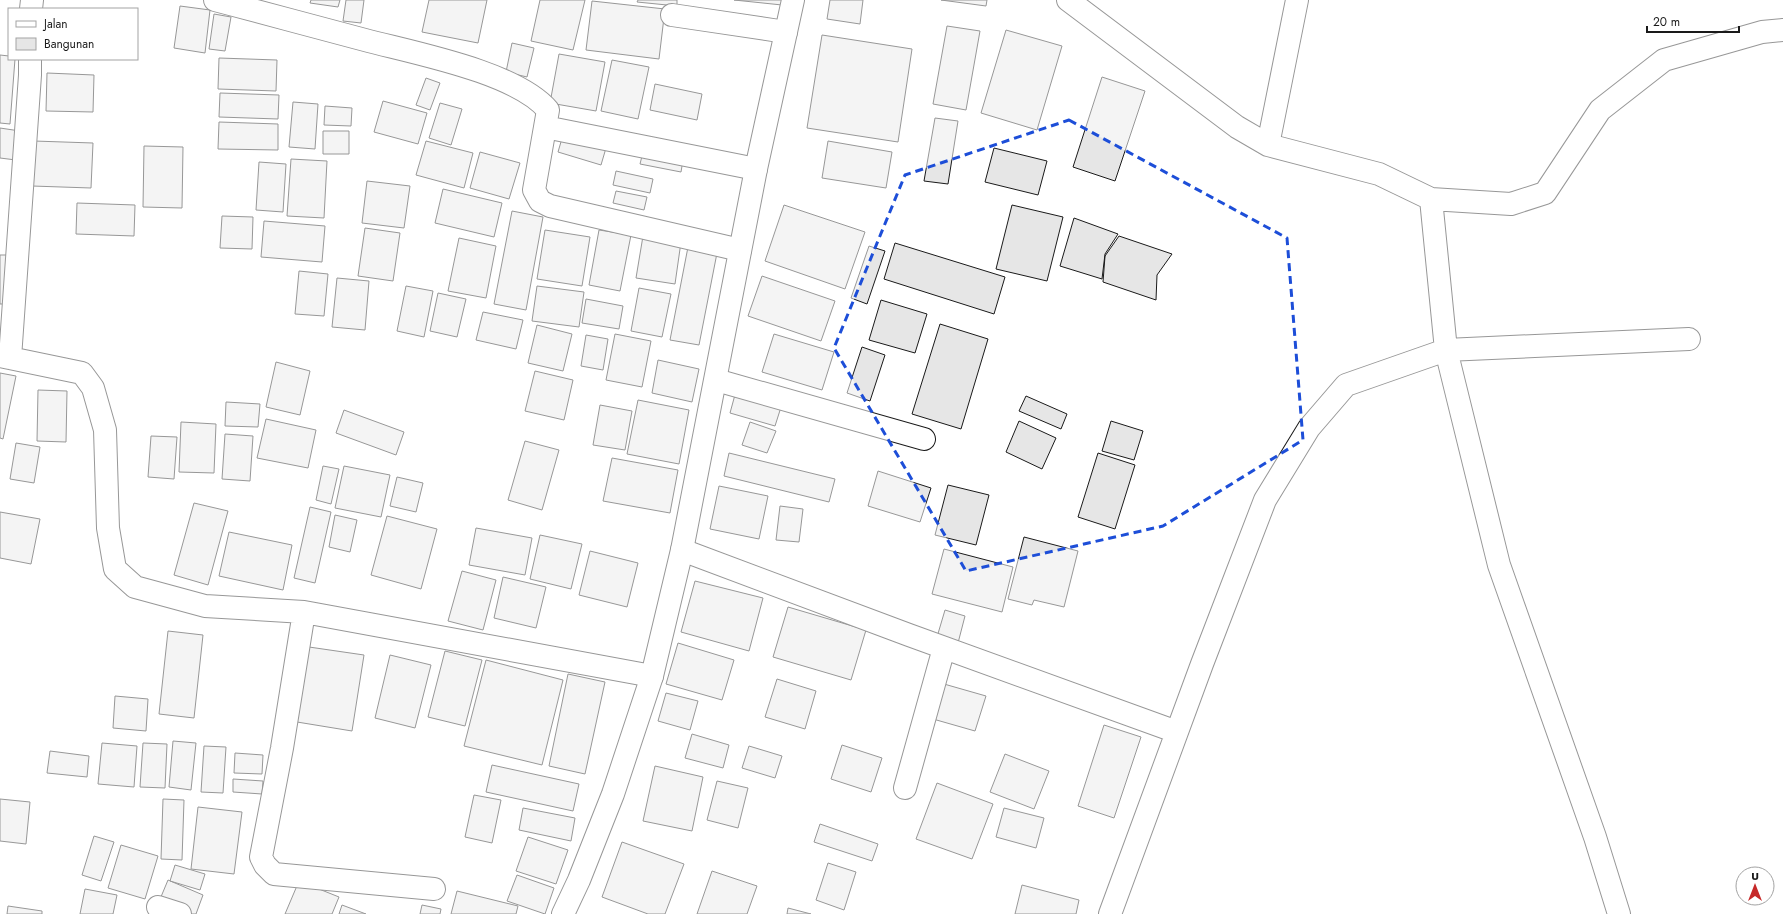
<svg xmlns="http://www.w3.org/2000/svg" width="1783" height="914" viewBox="0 0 1783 914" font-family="Jost,sans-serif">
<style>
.building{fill:#e6e6e6;stroke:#1a1a1a}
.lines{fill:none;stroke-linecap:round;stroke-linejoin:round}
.minor-casing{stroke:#1a1a1a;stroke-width:24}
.tertiary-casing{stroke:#1a1a1a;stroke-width:24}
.minor{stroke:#fff;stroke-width:22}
.tertiary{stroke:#fff;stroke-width:22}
.marked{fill:none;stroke:#1d4ed8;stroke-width:3;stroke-dasharray:8 5;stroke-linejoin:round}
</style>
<rect width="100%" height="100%" fill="#fff"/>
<path class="building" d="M311 0H340L338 7 310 3Z
M346 0H364L361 23 343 21Z
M429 0H487L478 43 422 32Z
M540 0H585L573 50 531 41Z
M638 0H677V6L637 2Z
M734 0H782V5Z
M830 0H863L860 24 827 19Z
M941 0H987L986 6Z
M592 1 665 9 659 59 586 50Z
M180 6 210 10 205 53 174 48Z
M214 14 231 17 225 51 209 49Z
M947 26 980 31 966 110 933 104Z
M1006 30 1062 46 1037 130 981 113Z
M822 35 912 49 898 142 807 128Z
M512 43 534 48 527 77 506 72Z
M559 54 605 62 596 111 550 103Z
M0 55 9 56V59H15L10 124 0 123Z
M219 58 277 60 276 91 218 89Z
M612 60 649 67 638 119 601 111Z
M47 73 94 75 93 112 46 111Z
M1102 77 1145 91 1115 181 1073 167Z
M426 78 440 83 430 110 416 105Z
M655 84 702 94 697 120 650 110Z
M220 93 279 95 278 119 219 117Z
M383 101 427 113 418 144 374 132Z
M293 102 318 104 315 149 289 147Z
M440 103 462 109 451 145 429 138Z
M325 106 352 108 351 126 324 125Z
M935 118 958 121 948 184 924 181Z
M219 122 278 124V150L218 149Z
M0 128 20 131 16 160 0 158Z
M323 131H349V154H323Z
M563 135 606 148 601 165 558 152Z
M34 141 93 143 91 188 32 186Z
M426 141 473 153 464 188 416 175Z
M828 141 892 152 886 188 822 178Z
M144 146 183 147 182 208 143 207Z
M994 148 1047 161 1038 195 985 182Z
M480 152 520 163 509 199 470 188Z
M643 152 683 160 681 172 640 164Z
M291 159 327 161 324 218 287 216Z
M259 162 286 164 283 212 256 210Z
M616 171 653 179 650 193 613 185Z
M367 181 410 186 404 228 362 223Z
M443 189 502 203 494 237 435 223Z
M616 191 647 197 644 210 613 203Z
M77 203 135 205 134 236 76 234Z
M784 205 865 232 845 289 765 261Z
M1012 205 1063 217 1047 281 996 269Z
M512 211 543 217 526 310 494 304Z
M222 216 253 217 252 249 220 248Z
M1074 218 1118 234 1105 254 1102 279 1060 266Z
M264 221 325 226 322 262 261 257Z
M365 228 400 233 393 281 358 276Z
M545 230 590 237 582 286 537 279Z
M599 230 631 235 620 291 589 285Z
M643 236 681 242 675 284 636 278Z
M1119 236 1172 254 1157 275 1156 300 1103 282 1105 256Z
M459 238 496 246 486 298 448 291Z
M895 243 1005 277 994 314 884 279Z
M869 246 885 251 867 304 851 298Z
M688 247 717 253 699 345 670 340Z
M0 255H10L7 304H0Z
M299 271 328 274 324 316 295 314Z
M762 276 835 301 821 341 748 316Z
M337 278 369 281 365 330 332 327Z
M406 286 433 291 424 337 397 331Z
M537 286 584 292 579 327 532 321Z
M639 288 671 294 662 337 631 331Z
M438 293 466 299 457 337 430 331Z
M586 299 623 306 619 329 582 323Z
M881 300 927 314 915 353 869 340Z
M483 312 523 320 516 349 476 340Z
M940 324 988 339 961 429 912 414Z
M537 325 572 334 563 371 528 363Z
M615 334 651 341 642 387 606 380Z
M774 334 834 352 822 390 762 372Z
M586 335 608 339 603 370 581 366Z
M862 347 885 355 870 401 847 393Z
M658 360 699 369 692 402 652 393Z
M276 362 310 371 300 415 266 407Z
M535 371 573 380 564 420 525 411Z
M0 373 16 376 3 439 0 438Z
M38 390 67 391 66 442 37 441Z
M736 391 782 404 775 426 730 413Z
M1026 396 1067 414 1061 429 1019 411Z
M638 400 689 410 679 464 627 454Z
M226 402 260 404 258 427 225 426Z
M600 405 632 411 625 450 593 445Z
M344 410 404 432 396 455 336 433Z
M266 419 316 430 308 468 257 458Z
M1019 421 1056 438 1042 469 1006 452Z
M1111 421 1143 431 1134 460 1102 451Z
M181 422 216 424 214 473 179 472Z
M750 422 776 431 767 453 742 445Z
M225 434 253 436 250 481 222 479Z
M151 436 177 437 174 479 148 477Z
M525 441 559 450 542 510 508 500Z
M16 443 40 447 34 483 10 479Z
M729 453 835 479 829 502 724 476Z
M1098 453 1135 465 1115 529 1078 517Z
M612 458 678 470 670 513 603 501Z
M323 466 339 469 331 504 316 500Z
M344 466 390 475 381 517 335 508Z
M878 471 931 488 920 522 868 506Z
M397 477 423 483 416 512 390 506Z
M948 485 989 495 976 545 935 535Z
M719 486 768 496 759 539 710 529Z
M194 503 228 511 208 585 174 575Z
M780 506 803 509 799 542 776 540Z
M310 507 331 512 315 583 294 578Z
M0 512 40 519 31 564 0 558Z
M335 515 357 520 350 552 329 547Z
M387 516 437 529 421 589 371 575Z
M476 528 532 538 525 575 469 565Z
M229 532 292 545 283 590 219 576Z
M540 535 582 544 571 589 530 579Z
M1024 537 1078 551 1064 607 1034 600 1032 605 1008 599Z
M944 549 1013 567 1002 612 932 594Z
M590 551 638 563 627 607 579 595Z
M462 571 496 580 483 630 448 621Z
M503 577 546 587 536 628 494 618Z
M695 581 763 598 749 651 681 632Z
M788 607 866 630 851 680 773 657Z
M945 610 965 616 958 643 937 637Z
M168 631 203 635 194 718 159 714Z
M678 643 734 660 722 700 666 684Z
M309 647 364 655 352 731 297 722Z
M445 651 482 660 465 726 428 717Z
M390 655 431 665 415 728 375 718Z
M486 660 563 680 542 765 464 746Z
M568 674 605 682 585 774 549 766Z
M777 679 816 691 805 729 765 717Z
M944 684 986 696 975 731 933 719Z
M666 693 698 701 690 730 658 721Z
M115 696 148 699 146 731 113 728Z
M1104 725 1141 737 1114 818 1078 806Z
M692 734 729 745 723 768 685 758Z
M173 741 196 743 191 790 169 787Z
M102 743 137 746 134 787 98 784Z
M143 743 167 744 165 788 140 787Z
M842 745 882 758 871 792 831 779Z
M204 746 226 747 223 793 201 792Z
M749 746 782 756 775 778 742 768Z
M50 751 89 756 87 777 47 773Z
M235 753 263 755 262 774 234 773Z
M1005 754 1049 771 1034 809 990 792Z
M492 765 579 784 573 811 486 792Z
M655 766 703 777 692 831 643 821Z
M233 779 263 781 262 794 233 792Z
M717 781 748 788 738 828 707 820Z
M937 783 993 804 972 859 916 839Z
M474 795 501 800 492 843 465 837Z
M0 799 30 802 26 844 0 841Z
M163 799 184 800 182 860 161 859Z
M198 807 242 812 234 874 191 869Z
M523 808 575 818 571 841 519 830Z
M1004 808 1044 818 1036 848 996 837Z
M820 824 878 844 872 861 814 842Z
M94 836 114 842 101 881 82 875Z
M528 837 568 850 556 884 516 871Z
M622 842 684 864 665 914H648L602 897Z
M121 845 158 856 145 899 108 888Z
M828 863 856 872 844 910 816 900Z
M175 865 205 874 200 890 170 881Z
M712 871 757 886 747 914H697Z
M517 875 554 888 545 914 507 901Z
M168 880 203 895 196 914H184L158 904Z
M299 881 339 897 332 914H285Z
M1022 885 1079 900 1076 914H1015Z
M85 889 117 895 113 914H80Z
M457 891 518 906 516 914H451Z
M342 905 366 914H339Z
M422 905 441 909 440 914H420Z
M8 906 42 911V914H7Z
M788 908 811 914H787Z"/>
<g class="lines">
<g class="minor-casing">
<path id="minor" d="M215 0C265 13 315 27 365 40 414 53 516 72 548 110L534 190 540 201 550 206 740 250
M1068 0 1237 127 1268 145 1379 174 1431 199 1511 204 1545 193 1600 110 1664 60 1762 32 1783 30
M31 9 32 0
M672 15 786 32
M545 127 756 169
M1268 145 1297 0
M1431 199 1446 350 1499 565 1595 837 1619 914
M0 356 82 373 93 388 105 430 108 528 115 569 135 587 205 606 304 612 652 676
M10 358 30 75V59
M716 380 924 439
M682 550 909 635 1177 732
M304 612 282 748 261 857 265 865 274 874 434 889
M905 788 944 648
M158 907 180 914
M1110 914 1202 664 1265 500 1309 428 1346 385 1446 350 1689 339"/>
</g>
<g class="tertiary-casing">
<path id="tertiary" d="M563 914 579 880 613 794 652 676 682 550 756 169 793 0"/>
</g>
<use href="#minor" class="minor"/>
<use href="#tertiary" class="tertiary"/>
</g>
<path d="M0 0H1783V914H0ZM1069 120 1287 238 1303 440 1163 526 966 571 834 348 905 175Z" fill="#fff" fill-opacity=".55" fill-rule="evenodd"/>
<path class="marked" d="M1069 120 1287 238 1303 440 1163 526 966 571 834 348 905 175Z"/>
<rect x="8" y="8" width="130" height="52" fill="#ffffff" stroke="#a3a3a3"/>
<rect x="16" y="21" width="20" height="6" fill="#ffffff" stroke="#a3a3a3"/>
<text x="44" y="28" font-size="12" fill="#1a1a1a">Jalan</text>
<rect x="16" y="38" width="20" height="12" fill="#e6e6e6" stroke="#a3a3a3"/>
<text x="44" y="48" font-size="12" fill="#1a1a1a">Bangunan</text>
<g transform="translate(1755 886)"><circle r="19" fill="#ffffff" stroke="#a3a3a3"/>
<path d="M0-3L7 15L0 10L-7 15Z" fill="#c62828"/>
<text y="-6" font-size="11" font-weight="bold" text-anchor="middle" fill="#1a1a1a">U</text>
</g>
<path d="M1647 26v6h92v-6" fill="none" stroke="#1a1a1a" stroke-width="2"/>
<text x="1653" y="26" font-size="12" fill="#1a1a1a" stroke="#ffffff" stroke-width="3" paint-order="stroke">20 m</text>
</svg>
